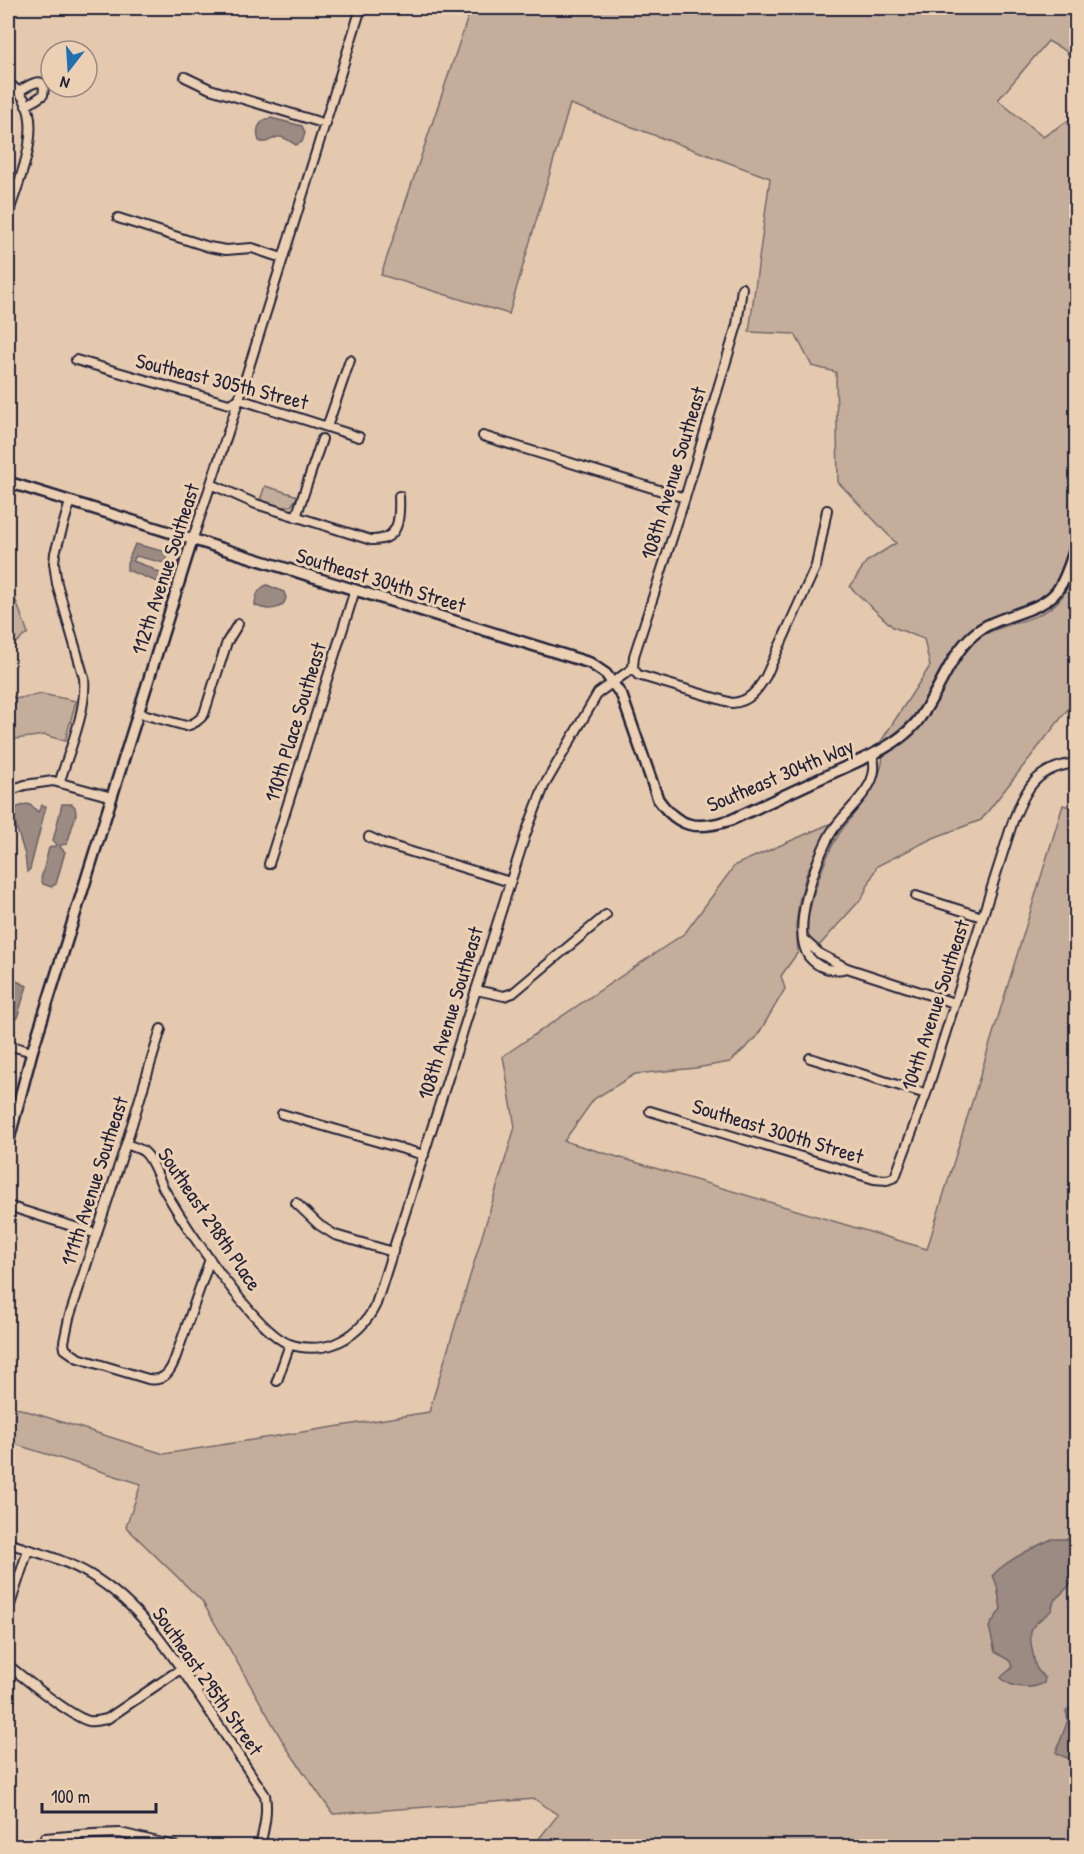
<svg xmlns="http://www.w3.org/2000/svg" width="1084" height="1854" viewBox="0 0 1084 1854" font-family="'Patrick Hand',sans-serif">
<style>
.green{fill:#c4ae9b;stroke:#73686b;stroke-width:1.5;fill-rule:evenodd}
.water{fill:#9c8b83;stroke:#6b6166;stroke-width:1.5}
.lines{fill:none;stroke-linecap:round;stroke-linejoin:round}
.minor-casing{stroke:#22223b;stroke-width:12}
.tertiary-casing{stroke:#22223b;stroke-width:14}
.minor{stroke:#ecd0b3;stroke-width:8}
.tertiary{stroke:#ecd0b3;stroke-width:9}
.labels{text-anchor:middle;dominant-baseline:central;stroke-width:6;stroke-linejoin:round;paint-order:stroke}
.street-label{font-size:21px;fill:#22223b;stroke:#ecd0b3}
</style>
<rect width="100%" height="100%" fill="#e4c9ae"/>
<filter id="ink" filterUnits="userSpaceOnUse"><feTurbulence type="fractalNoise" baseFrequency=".0167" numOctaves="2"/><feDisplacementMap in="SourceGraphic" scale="12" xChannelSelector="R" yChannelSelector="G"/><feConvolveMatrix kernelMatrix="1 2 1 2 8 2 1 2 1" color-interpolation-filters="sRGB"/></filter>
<g filter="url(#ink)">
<path class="green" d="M471 8H1076V534L1059 581C1035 612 997 606 969 632 947 652 937 681 922 706 910 723 894 734 878 746L930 666 924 639 893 627 850 587 866 562 896 543 838 482 836 372 812 366 795 334 749 332 770 178 570 104 509 314 381 275ZM1048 41 1066 51 1075 65V116L1043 137 998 100Z
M265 486 298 496 291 506 283 507 260 500Z
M1076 565V699L981 820 933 838 877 866 862 898 817 948C813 943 809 939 808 932 805 912 825 857 836 839 852 811 881 790 883 755 919 734 929 708 950 674 956 663 962 652 971 644 997 620 1038 626 1061 598 1069 588 1072 576 1076 565Z
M8 580 28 633 8 649Z
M8 690 15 699 42 694 76 701 65 741 45 735 8 740Z
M1063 805 1076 809V1846H533L558 1815 535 1799 333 1814 286 1747 202 1601 126 1527 141 1484 8 1442V1405L164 1454 429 1412 515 1127 503 1056 685 933 735 865 834 822 817 850 806 875 799 902 796 925 798 952 781 976 785 989 756 1038 730 1062 696 1068 635 1074 594 1099 564 1141 927 1249Z"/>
<path class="water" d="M271 118 302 126 305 133 302 142 296 145C290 142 285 136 278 137 270 138 268 145 259 141 255 129 259 120 271 118Z
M135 544 167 552V559L164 563 136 556 133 561 149 567 161 574 160 583 127 570V564Z
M267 585 284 592 286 598C283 611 266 611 255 605 255 596 259 588 267 585Z
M27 804 32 806 38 812 42 805 46 806 30 869 27 872 25 855 12 813 18 807Z
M62 804H72L75 807 76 814 67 844 60 845 61 848 65 852 56 884 51 887 43 884 41 879 49 848 57 845 53 841Z
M8 977 27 986 17 1018 13 1020 8 1019V1002L10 996 8 993Z
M1052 1539H1069L1076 1540V1575H1072V1583L1054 1601 1051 1611C1034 1625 1027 1625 1032 1649 1036 1665 1032 1665 1045 1678L1044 1683C1031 1690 1011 1688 1001 1678 1004 1673 1009 1672 1012 1667L1010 1661 995 1652 989 1627 1001 1609 997 1586 993 1575C1006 1561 1034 1547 1052 1539Z
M1076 1703V1764C1071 1757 1062 1758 1056 1752L1068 1720 1066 1711Z"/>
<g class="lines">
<g class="minor-casing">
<path id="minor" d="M185 77 210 89 326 124
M8 82C13 87 20 92 24 99 42 132 18 182 8 215
M18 92C27 86 48 72 43 95L26 106
M118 218 209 247 226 250 252 248 282 258
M76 360 229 404 239 399 359 437
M327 427 350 360
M483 436 685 498
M211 484 256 504 371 540C400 541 400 518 399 496
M296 517 322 439
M192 541 239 399 361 8
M633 668 634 656 685 498 737 325 742 288
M633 668 638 675 732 703C749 702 757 691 766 676L816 566 827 510
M139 713 186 726C194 724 199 721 204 714L227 642 238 624
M60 781C69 750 87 711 84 678L57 584 54 563 55 553 70 502
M8 791 25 785 53 781 112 797
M369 837 382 843 510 882
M269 864 355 590
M916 896 982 917
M803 939 820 954 847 968 954 1003
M847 968C833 972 819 969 809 957 790 930 816 859 831 833 845 809 884 786 872 755
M476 990 504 996 513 993 606 915
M161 1029 126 1144 69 1318 64 1342 65 1349 78 1358 148 1379C163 1382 170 1373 175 1359L210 1259
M8 1045 32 1052
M810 1058 926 1094
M650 1111 874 1179 887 1180 895 1177 926 1094 1013 821C1027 787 1036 768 1076 763
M282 1114 424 1155
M126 1144C131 1146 138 1148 143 1151 154 1159 158 1180 165 1191 186 1227 254 1330 289 1344 303 1349 321 1349 334 1344 354 1336 367 1323 376 1304L526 833 544 786 598 693 633 668
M296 1203 319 1225 335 1235 393 1252
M8 1206 97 1234
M277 1381 290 1344
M8 1543C35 1552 64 1559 89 1574 140 1604 172 1654 204 1703 224 1733 244 1764 265 1795 268 1813 264 1829 260 1846
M8 1611 28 1550
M8 1665C24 1678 71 1717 89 1721 95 1722 101 1720 107 1719L182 1668
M45 1838 93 1834 120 1833 175 1846"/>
</g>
<g class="tertiary-casing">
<path id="tertiary" d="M8 482 590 663 606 674 622 696 658 799C679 829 698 830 731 820 764 805 797 789 830 774 858 761 896 747 916 723 937 697 949 656 973 635 996 614 1039 614 1057 591 1067 577 1071 560 1076 545
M8 1143 32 1052 192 541"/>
</g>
<use href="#minor" class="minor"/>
<use href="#tertiary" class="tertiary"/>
</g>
</g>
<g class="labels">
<g class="street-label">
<text transform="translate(222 381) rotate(14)">Southeast 305th Street</text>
<text transform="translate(673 473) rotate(-73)">108th Avenue Southeast</text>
<text transform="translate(165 569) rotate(-72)">112th Avenue Southeast</text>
<text transform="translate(381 580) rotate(17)">Southeast 304th Street</text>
<text transform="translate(295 722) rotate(-73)">110th Place Southeast</text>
<text transform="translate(780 775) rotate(-23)">Southeast 304th Way</text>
<text transform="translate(935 1005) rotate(-72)">104th Avenue Southeast</text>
<text transform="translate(450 1013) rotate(-73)">108th Avenue Southeast</text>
<text transform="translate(778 1131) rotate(17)">Southeast 300th Street</text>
<text transform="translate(94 1181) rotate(-72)">111th Avenue Southeast</text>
<text transform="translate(210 1219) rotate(56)">Southeast 298th Place</text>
<text transform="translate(208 1681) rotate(55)">Southeast 295th Street</text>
</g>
</g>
<rect width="1084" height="1854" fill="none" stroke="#ecd0b3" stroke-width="30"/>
<rect x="15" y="15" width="1054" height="1824" fill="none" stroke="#22223b" stroke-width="2" filter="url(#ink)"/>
<g transform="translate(69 69) rotate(197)"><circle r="28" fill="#ecd0b3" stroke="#9b8a83" stroke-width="1.5"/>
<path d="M0-4.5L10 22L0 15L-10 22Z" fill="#1f6fb2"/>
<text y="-9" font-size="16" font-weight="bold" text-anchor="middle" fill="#22223b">N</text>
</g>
<path d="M42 1803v9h114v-9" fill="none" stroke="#22223b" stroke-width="3"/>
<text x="51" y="1803" font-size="18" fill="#22223b" stroke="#ecd0b3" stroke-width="4.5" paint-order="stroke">100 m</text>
</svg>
